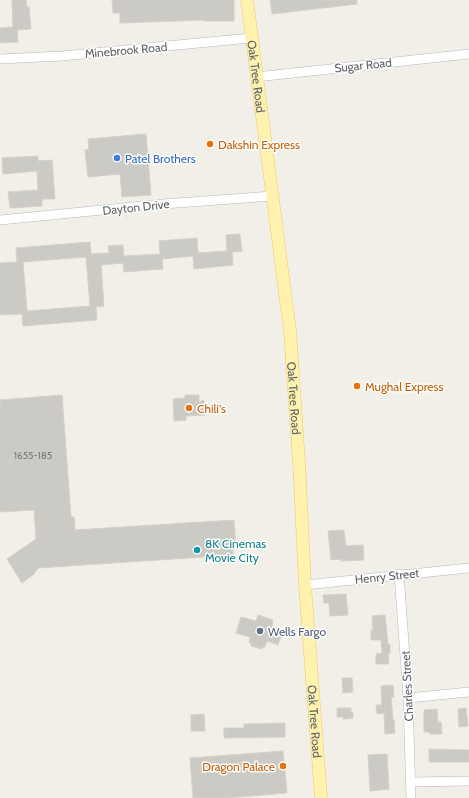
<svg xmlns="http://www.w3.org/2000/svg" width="469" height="798" viewBox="0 0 469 798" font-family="Cabin,sans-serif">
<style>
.building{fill:#cccac5;stroke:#d6d1c6;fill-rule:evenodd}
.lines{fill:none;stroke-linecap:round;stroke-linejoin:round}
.minor-casing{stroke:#b5b8bc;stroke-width:10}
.major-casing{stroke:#f2c960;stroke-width:13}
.minor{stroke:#fff;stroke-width:9}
.major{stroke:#fff2af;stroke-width:12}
.food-dot{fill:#e8710a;stroke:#fff;stroke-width:1.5}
.shop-dot{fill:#3f7fe0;stroke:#fff;stroke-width:1.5}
.culture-dot{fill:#0f9aa8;stroke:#fff;stroke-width:1.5}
.service-dot{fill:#5c6f8a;stroke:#fff;stroke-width:1.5}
.labels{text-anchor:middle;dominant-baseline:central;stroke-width:3;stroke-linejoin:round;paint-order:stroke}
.number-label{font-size:10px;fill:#7a7d7f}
.street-label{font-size:12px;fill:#5f6368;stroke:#fff}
.food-label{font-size:12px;fill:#c56008;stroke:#fff;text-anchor:start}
.shop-label{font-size:12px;fill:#366cbe;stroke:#fff;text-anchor:start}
.culture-label{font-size:12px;fill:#0d838f;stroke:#fff;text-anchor:start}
.service-label{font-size:12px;fill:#4e5e75;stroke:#fff;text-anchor:start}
</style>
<rect width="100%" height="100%" fill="#f1efe8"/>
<path class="building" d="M12 0H26L27 7H29L31 29 17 30 18 42 0 43V28L13 27Z
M112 0H234V21H204V20L120 23V13H113Z
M270 0H357V4L272 14Z
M146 134 151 195 122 197 120 174 88 177 85 150 89 149 88 139Z
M38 156V161L52 160 55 199H42V206L10 208 8 192 38 190 37 171 3 174 2 158Z
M240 234 242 251 232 252 233 265 194 269 193 256 162 259 163 269 124 272 123 263 101 265 104 306 96 307 97 320 23 326 22 314 0 315V263L17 262 16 248 90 242 91 254 109 253 108 246 123 245 124 256 160 254 159 241 197 238 198 253 227 251 226 235ZM86 257 90 306 27 311 23 262Z
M62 395 71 517H74L75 530 234 520 236 549H233V555L38 568 34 574 22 583 7 559 36 539 34 510 0 512V400Z
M185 395H199V402L204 400 205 415 186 416V420L174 421 173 399 185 398Z
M344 530 346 546 363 545 364 560 341 561V559L331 560 328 531Z
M346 594 348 615 330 616 329 603H324L323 595Z
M258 615 273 620 272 626 283 630 278 645 267 641 265 647H263L262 649 251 646 252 644 249 643 250 637 236 633 241 617 256 621Z
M385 615 388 644H390V654H388L389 664H376V654L382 653 381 640H371V630H373L372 616Z
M342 678H352L353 692 343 693Z
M393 685 394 697H391L393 720H394L395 733 385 734 384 713 377 714 376 705H382L381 686Z
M337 708H351V712H353V718L343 719V717H337Z
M466 708 468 726 459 727 458 709Z
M437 709 438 722H441L442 734H430L429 732H424V710Z
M204 714 205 731H191V715Z
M285 723V737L224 738V728H244V724Z
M429 749 469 750V762H429Z
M283 751 287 793 227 798H193L190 758Z
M387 754 389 789 370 791 368 755Z"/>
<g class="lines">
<g class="minor-casing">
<path id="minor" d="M0 59 62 56 251 38
M256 77 469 54
M0 220 163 204 272 196
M399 574 408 698 411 798
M305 585 469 568
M408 698 469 692
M411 782 469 781"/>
</g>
<g class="major-casing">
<g id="major">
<path id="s1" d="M247 0 290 331 299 462 305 585 321 798"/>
</g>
</g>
<use href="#minor" class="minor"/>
<use href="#major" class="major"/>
</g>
<g class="food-dot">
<circle cx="210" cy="144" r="4"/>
<circle cx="357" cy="386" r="4"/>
<circle cx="189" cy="408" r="4"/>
<circle cx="283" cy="766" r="4"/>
</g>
<circle class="shop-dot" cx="117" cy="158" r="4"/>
<circle class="culture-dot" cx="197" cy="550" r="4"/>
<circle class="service-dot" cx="260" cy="631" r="4"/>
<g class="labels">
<g class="number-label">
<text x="33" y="455">1655-185</text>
</g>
<g class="street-label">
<text transform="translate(126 50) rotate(-5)">Minebrook Road</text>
<text transform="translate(363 65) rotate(-6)">Sugar Road</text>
<text stroke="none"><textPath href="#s1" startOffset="77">Oak Tree Road</textPath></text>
<text transform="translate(136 207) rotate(-6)">Dayton Drive</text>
<text stroke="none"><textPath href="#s1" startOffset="401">Oak Tree Road</textPath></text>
<text transform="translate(387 576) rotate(-6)">Henry Street</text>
<text transform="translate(407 686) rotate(-93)">Charles Street</text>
<text stroke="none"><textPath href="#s1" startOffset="725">Oak Tree Road</textPath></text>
</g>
<g class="food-label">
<text x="218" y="144">Dakshin Express</text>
<text x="365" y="386">Mughal Express</text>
<text x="197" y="408">Chili's</text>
<text x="275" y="766" text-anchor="end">Dragon Palace</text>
</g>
<g class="shop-label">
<text x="125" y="158">Patel Brothers</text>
</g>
<g class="culture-label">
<text x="205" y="543">8K Cinemas<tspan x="205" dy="14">Movie City</tspan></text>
</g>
<g class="service-label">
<text x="268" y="631">Wells Fargo</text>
</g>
</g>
</svg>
